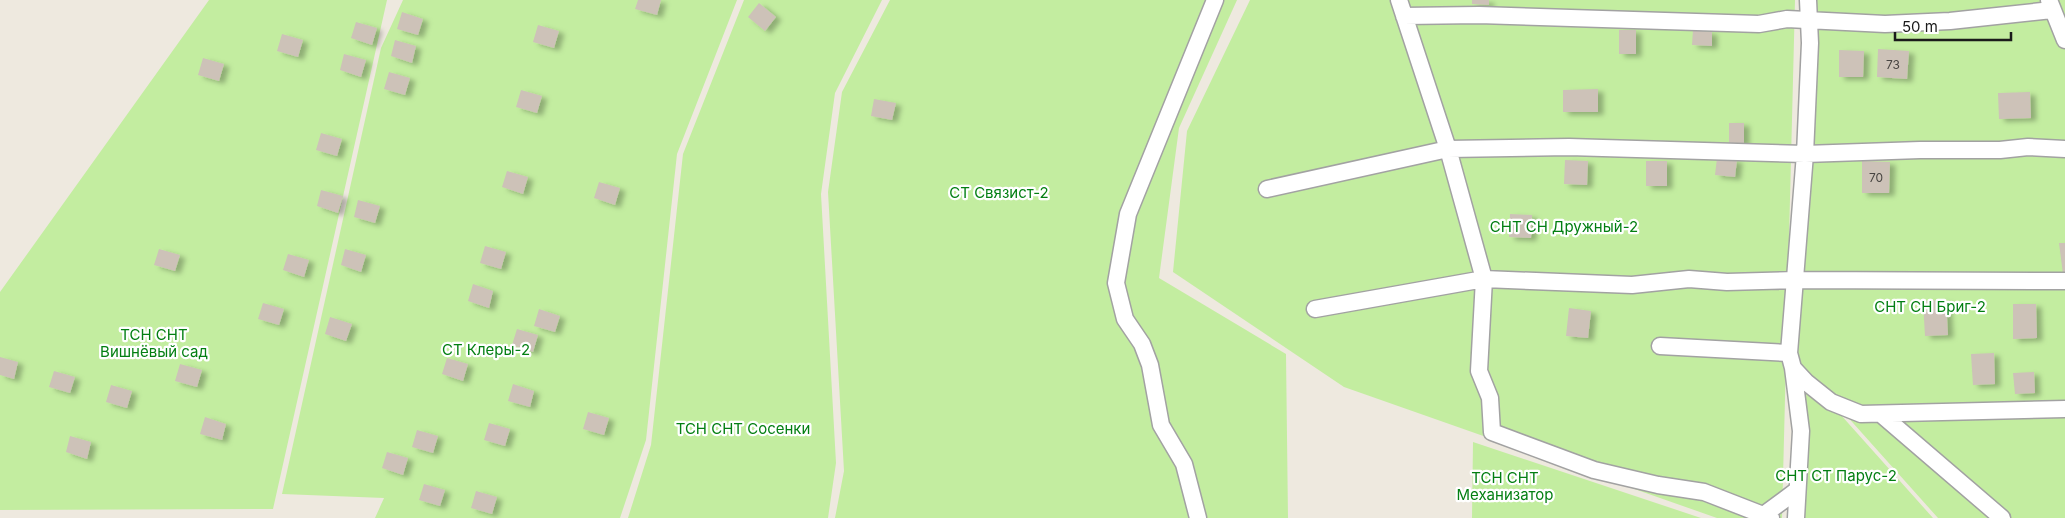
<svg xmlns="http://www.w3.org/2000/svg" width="2065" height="518" viewBox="0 0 2065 518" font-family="Inter,sans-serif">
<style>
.grass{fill:#c3eda0}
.building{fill:#cdc2b8;filter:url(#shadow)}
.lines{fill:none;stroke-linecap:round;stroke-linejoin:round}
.street-casing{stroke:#a2a2a2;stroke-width:19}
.street{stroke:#fff;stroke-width:16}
.labels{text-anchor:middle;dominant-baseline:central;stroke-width:4.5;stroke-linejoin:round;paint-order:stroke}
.number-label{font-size:12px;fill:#484542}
.park-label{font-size:15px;fill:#037f12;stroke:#fff}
</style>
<defs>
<filter id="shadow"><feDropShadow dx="5.5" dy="3" stdDeviation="2.5" flood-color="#0004"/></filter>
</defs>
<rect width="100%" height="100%" fill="#eee9df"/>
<path class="grass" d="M209 0H387L273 509 0 510V292Z
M403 0H737L677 154 646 440 620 518H375L384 498 282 494 381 48Z
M744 0H882L835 93 821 194 836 463 828 518H628L651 445 683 154Z
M890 0H1237L1179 128 1159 278 1286 354 1288 518H835L844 471 828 192 842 92Z
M1250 0H1795L1782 518H1717L1344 387 1173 272 1187 131Z
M1802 0H2065V518H1938L1794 357Z
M1798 367 1933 518H1790Z
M1473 442 1701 518H1472Z"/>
<path class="building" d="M638 0H661L657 15 635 9Z
M1472 0H1489V5L1472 4Z
M759 3 776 17 765 31 748 17Z
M402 12 423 19 418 35 397 29Z
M356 22 377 28 372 45 351 38Z
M538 25 559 31 554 48 533 42Z
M1619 30H1636V54H1619Z
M1693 30 1712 32V46L1692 45Z
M282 34 303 40 298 57 277 51Z
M395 40 416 46 412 63 391 56Z
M1878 49 1909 51 1907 79 1877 77Z
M1839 50 1864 51 1863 77H1839Z
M344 54 366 60 361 77 340 70Z
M203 58 224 64 219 81 198 75Z
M389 72 410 78 405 95 384 89Z
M1598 89V112H1563V90Z
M521 90 542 96 537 113 516 107Z
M2030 92 2031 118 1999 119 1998 93Z
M874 99 896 103 892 120 871 116Z
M1729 123H1744V143H1729Z
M321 133 342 139 337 156 316 150Z
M1717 158 1737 160 1735 177 1715 175Z
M1565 160 1588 161 1587 185 1564 184Z
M1646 161H1667V186H1646Z
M1862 161 1890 162 1889 193H1862Z
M507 171 528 177 523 194 502 187Z
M599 182 620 188 615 205 594 198Z
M321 190 343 196 338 213 317 206Z
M358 200 380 206 375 223 354 217Z
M1510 214 1532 215 1531 238 1509 237Z
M2059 243H2065V274H2063Z
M485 246 506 252 501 269 480 263Z
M159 249 180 255 175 271 154 265Z
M345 249 366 255 361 272 341 265Z
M288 254 309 260 304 277 283 270Z
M473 284 493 291 489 308 468 301Z
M1946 300 1948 335 1925 336 1923 301Z
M263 303 284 309 279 325 258 319Z
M2013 304H2036L2037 338 2013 339Z
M1569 308 1591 311 1588 338 1566 336Z
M539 309 560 316 555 332 534 326Z
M330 317 352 324 346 341 325 334Z
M517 329 538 335 533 352 512 345Z
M1994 353 1995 384 1973 385 1971 354Z
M0 357 18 362 14 379 0 375Z
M447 358 468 364 463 381 442 374Z
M180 364 202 370 197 387 175 381Z
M54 371 75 377 70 393 49 387Z
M2034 372 2035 393 2015 394 2013 373Z
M513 384 534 391 530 407 508 401Z
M111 385 132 391 127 408 106 402Z
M588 412 609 418 604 435 583 429Z
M205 417 226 424 222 440 200 434Z
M489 423 510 429 505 446 484 440Z
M417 430 438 436 433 453 412 447Z
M70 436 91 442 87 459 66 452Z
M387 452 408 458 403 475 382 468Z
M424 484 445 490 440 506 419 500Z
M476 491 497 497 492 514 471 508Z"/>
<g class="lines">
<g class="street-casing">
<path id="street" d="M1399 0 1448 149 1484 279 1479 371 1490 398 1492 432 1594 470 1658 485 1704 492 1771 518
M2049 0 2065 40
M1404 16 1479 15 1759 24 1787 19 1885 24 1950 21 2052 10
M1267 189 1448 149 1569 147 1805 154 1920 150H2000L2028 147 2065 149
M1315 309 1484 279 1632 285 1689 279 1727 282 1795 280 2065 281
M1660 346 1789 353
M1793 368 1806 382 1831 402 1861 414 2065 409
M1882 415 2002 518
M1765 514 1796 491
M1198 518 1184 464 1161 425 1150 365 1142 344 1125 319 1116 283 1128 214 1215 0
M1796 518 1801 431 1793 368 1789 353 1805 154 1810 43 1808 0"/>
</g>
<use href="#street" class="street"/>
</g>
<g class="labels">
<g class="number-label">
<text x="1893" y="64">73</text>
<text x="1876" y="177">70</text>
</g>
<g class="park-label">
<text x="999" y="192">СТ Связист-2</text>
<text x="1564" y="226">СНТ СН Дружный-2</text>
<text x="1930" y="306">СНТ СН Бриг-2</text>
<text x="154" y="334">ТСН СНТ<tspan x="154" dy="17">Вишнёвый сад</tspan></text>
<text x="486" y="349">СТ Клеры-2</text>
<text x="743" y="428">ТСН СНТ Сосенки</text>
<text x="1836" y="475">СНТ СТ Парус-2</text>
<text x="1505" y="477">ТСН СНТ<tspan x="1505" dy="17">Механизатор</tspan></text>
</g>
</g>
<path d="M1895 32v8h116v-8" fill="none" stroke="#1b1b1b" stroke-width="2.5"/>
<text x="1902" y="32" font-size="15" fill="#1b1b1b" stroke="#ffffff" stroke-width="4" paint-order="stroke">50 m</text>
</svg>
